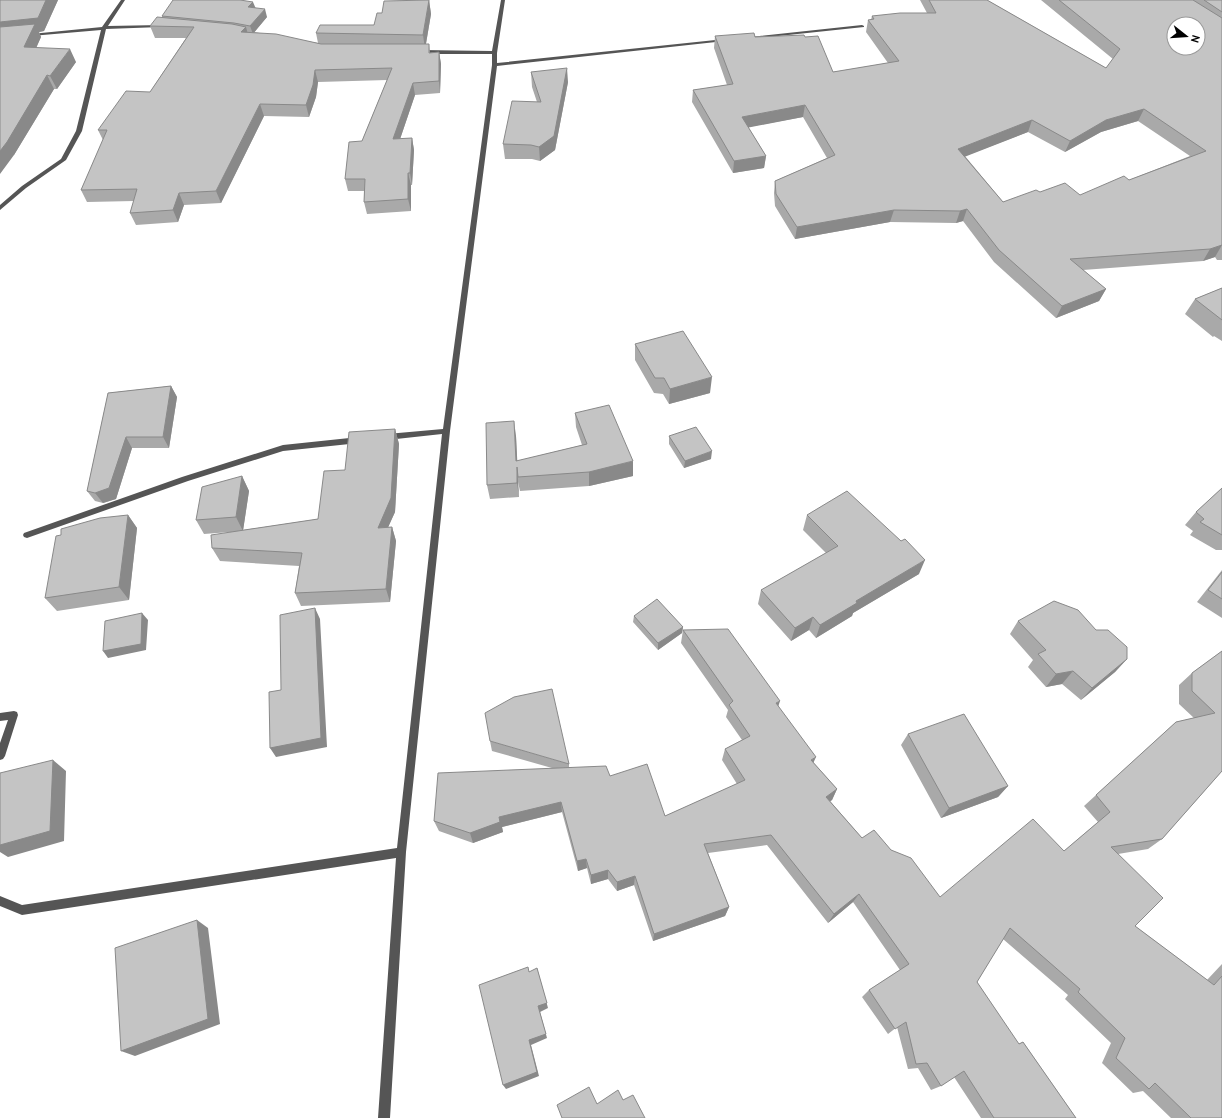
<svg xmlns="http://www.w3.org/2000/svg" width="1222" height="1118" viewBox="0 0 1222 1118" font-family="'PT Sans',sans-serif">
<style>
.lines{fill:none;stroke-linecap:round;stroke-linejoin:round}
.minor{fill:#555;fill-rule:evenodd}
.wall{fill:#a9a9a9;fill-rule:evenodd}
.shaded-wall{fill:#898989}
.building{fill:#c4c4c4;stroke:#898989;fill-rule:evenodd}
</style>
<rect width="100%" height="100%" fill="#fff"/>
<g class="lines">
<path class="minor" d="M121 0H125L108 26 161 25 163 26 161 27 106 29 82 131 66 160 26 188 0 210V205L22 186 61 159 76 131 101 30 31 36 29 35 31 34 102 27Z
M501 0H505L497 53V63L725 39 727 40 725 41 497 66 450 431 406 852 390 1118H378L396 858 22 915 0 906V896L22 905 397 848 442 434 387 440 383 437 387 434 443 429 492 65V54H420L417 52 420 50 492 51Z
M862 25 864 26V27L750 39 748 38 750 37Z
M359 437 363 440 359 443 283 451 188 481 27 538 24 537 23 535 24 533 182 477 283 445Z
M14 711 17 712 18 715 5 756 3 759 0 760V743L8 720 0 721V713Z"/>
</g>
<path class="wall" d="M0 0H58L44 31 39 32 41 37 36 47 76 62 57 89H54L14 155Z
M429 0 431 14 426 44H429L430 53 439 52 441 64 440 93 415 95 400 139 412 138 414 150 412 185H411V211L367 214 364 202V191H348L345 179 362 141 387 80 318 82 316 97 309 117 264 116 221 203 184 205 178 222 136 225 130 213 134 201 87 202 81 190 103 140 98 130 150 92 186 38H155L150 26 162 18V16L255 8 267 17 254 32 318 43 316 33 374 25 382 13Z
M920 0H987L1106 68 1113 59 1041 0H1222V260H1217L1215 257 1203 261 1083 270 1106 289 1099 301 1056 318 994 262 963 221 956 223 890 222 795 239 775 206 774 193 775 181 827 158 803 117 748 127 766 156 764 168 733 173 692 102 693 90 727 85 714 48 715 36 805 37 833 72 888 63 866 32 868 20H871L872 16 927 13ZM1138 121 1190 156 1129 180 1080 195 1040 192 1003 202 965 156 1028 132 1065 152 1101 132Z
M531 72 568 82 555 150 540 161 532 159H505L503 144 537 102 532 87Z
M1222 288V341L1214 336 1213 337 1185 314 1195 299Z
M635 344 710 393 669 404 663 394 654 393 635 360Z
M171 386 177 397 169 448H132L116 499 103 503 95 501 87 491 108 393Z
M575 413 633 476 589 486 520 491 518 482 519 497 490 499 487 485 516 436 517 461 582 445 576 427Z
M395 429 399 444 395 512 388 527H392L396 541 390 602 301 606 295 593 299 566 220 561 212 548 230 532 204 534 196 520 242 476 249 491 243 530 318 519 345 470Z
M669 436 711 459 684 468 669 444Z
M1222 488V550H1216L1190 535 1193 531 1185 525 1196 512Z
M128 515 137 528 129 600 57 611 45 598Z
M807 515 919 574 853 613 852 616 816 638 809 630 791 641 758 604 761 590 826 553 803 530Z
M1222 570V618L1197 602Z
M634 616 683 627 682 633 658 650 633 622Z
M1018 621 1096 630 1127 659 1115 672 1081 700 1062 684 1046 687 1028 667 1033 660 1010 634Z
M683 630 778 707 813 762 837 789 832 800 830 801 862 838 891 850 940 897 1064 851 1098 822 1084 806 1176 722 1194 718 1179 704V685L1192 673 1222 651V771L1162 839 1148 849 1118 854 1135 926 1207 980 1222 964V1118H1171L1143 1091 1133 1093 1102 1063 1111 1043 1065 999 1068 995 1003 939 977 982 1018 1044 1023 1042 1076 1118H981L954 1077 941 1086 931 1090 918 1068 908 1069 897 1027 888 1034 862 997 869 990 900 970 853 902 828 923 767 845 708 853 729 907 725 916 653 941 634 885 617 891 608 879 591 884 587 868 578 871 562 812 502 827 503 832 473 843 439 831 434 821 552 768 492 751 490 741 569 764V767L610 776 665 816 737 784 722 760 725 749 742 740 726 717 728 710 681 643Z
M908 734 1008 786 998 797 941 818 901 745Z"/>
<path class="shaded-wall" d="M46 0H58L44 31 39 32 41 37 31 60 0 36V22Z
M429 0 431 14 425 49 423 35Z
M253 2 256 9 248 7Z
M265 9 267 17 253 34 250 26Z
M246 27 249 38 241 32Z
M70 49 76 62 57 89 50 76Z
M439 52 441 64 440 93 439 81Z
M567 68 568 82 555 150 540 161 539 147Z
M315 70 318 82 316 97 309 117 306 105Z
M47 75 54 89 14 155 0 174V151Z
M413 83 415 95 396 151 393 139Z
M260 104 264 116 221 203 216 191Z
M805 105 803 117 741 129 742 117Z
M1144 109 1138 121 1101 132 1065 152 1070 141 1106 120Z
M1032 120 1028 132 954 161 958 149Z
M412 138 414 150 412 185 410 173Z
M766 156 764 168 733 173 734 161Z
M408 173 411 185V211L408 199Z
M179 193 184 205 178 222 173 210Z
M967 209 963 221 956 223 960 211Z
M894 210 890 222 795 239 797 227Z
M1222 245 1215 257 1203 261 1210 249Z
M1106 289 1099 301 1056 318 1062 306Z
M712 377 710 393 669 404 670 389Z
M171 386 177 397 169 448 163 437Z
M514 421 516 436 518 475 516 461Z
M395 429 399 444 395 512 382 541 378 528Z
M126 437 132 448 116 499 103 503 95 493Z
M712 451 711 459 684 468 685 461Z
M633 461V476L589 486V472Z
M517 467 519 497 517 483Z
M242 476 249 491 243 531 236 517Z
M128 515 137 528 129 600 119 587Z
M392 527 396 541 390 602 386 589Z
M925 560 919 574 853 613 852 616 816 638 820 625 856 601Z
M315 608 320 619 327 747 276 757 270 748Z
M142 613 148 620 146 650 108 658 103 651Z
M813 617 809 630 791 641 795 628Z
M683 627 682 633 658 650V643Z
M1127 659 1115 672 1081 700 1092 688Z
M1073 671 1062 684 1046 687 1056 674Z
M780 701 776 713V703Z
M816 757 811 768V760Z
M53 760 66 771 64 841 8 857 0 852V845Z
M1008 786 998 797 941 818 949 808Z
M837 789 832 800 821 808 826 797Z
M561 802 562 812 502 827 503 832 473 843 470 833 499 817Z
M586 859 587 868 578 871 577 861Z
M608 870V879L591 884V875Z
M635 876 634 885 617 891V882Z
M859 894 853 902 828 923 834 914Z
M729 907 725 916 653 941 654 934Z
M197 920 208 928 220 1024 135 1056 121 1051Z
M537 968 548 1008 540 1012 547 1038 531 1045 539 1076 506 1089 503 1085 529 1040 538 1006Z"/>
<path class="building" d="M0 0H46L38 18 0 22Z
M173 0H240L253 2 248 7 265 9 250 26 234 23 162 16Z
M429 0 423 35 316 33 320 25H374L377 13H382L384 1Z
M929 0H987L1106 68 1120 49 1059 0H1193L1222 18V245L1210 249 1070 259 1106 289 1062 306 999 250 967 209 960 211 894 210 797 227 776 194 775 181 835 155 805 105 742 117 766 156 734 161 693 90 733 84 715 36 754 33 755 37 804 35 805 37 818 36 833 72 899 61 868 20 874 19 872 16 900 13H936ZM1174 24H1198V48H1174ZM1144 109 1206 151 1129 180 1124 176 1080 195 1065 183 1040 192 1036 190 1003 202 958 149 1032 120 1070 141 1106 120Z
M1204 0H1222V12Z
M157 17 232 24 246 27 241 32 276 34 321 44H429V53L439 52V81L413 83 393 139 412 138 410 173H408V199L364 202 365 179H345L349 142 362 141 392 68 315 70 313 85 306 105 260 104 216 191 179 193 173 210 130 213 137 189 81 190 107 130H98L126 91 150 92 194 27 150 26Z
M35 24 24 47 70 49 50 76 47 75 7 142 0 151V27Z
M567 68 554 136 539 147 531 145 503 144 512 101 541 102 531 72Z
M1222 288V320L1195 299Z
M683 331 712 377 670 389 664 378H655L635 344Z
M171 386 163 437H126L109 488 95 493 87 491 108 393Z
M609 405 633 461 589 472 518 477 517 467V483L487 485 486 423 514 421 516 461 587 444 575 413Z
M696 427 712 451 685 461 669 436Z
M395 429 391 498 378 528 392 527 386 589 295 593 302 553 212 548 211 535 318 519 324 471 345 470 349 432Z
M242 476 236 517 196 520 202 487Z
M1222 488V535L1200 522 1204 519 1196 512Z
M847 491 901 541 905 539 925 560 856 601 857 603 820 625 813 617 795 628 761 590 838 546 807 515Z
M128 515 119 587 45 598 56 536 61 535V529L100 518Z
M1222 572V599L1208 590Z
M657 599 683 627 658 643 634 616Z
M1054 601 1078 610 1096 630H1108L1127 647V659L1092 688 1073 671 1056 674 1038 654 1046 650 1018 621Z
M315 608 321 738 270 748 269 692 281 690 280 615Z
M142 613 141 644 103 651 105 621Z
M728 629 780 701 776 703 816 757 811 760 837 789 826 797 862 838 874 830 891 850 911 858 940 897 1033 819 1064 851 1110 812 1096 795 1176 722 1215 713 1192 691V673L1222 651V771L1162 839 1111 847 1163 898 1135 926 1214 985 1222 976V1118H1191L1155 1083 1149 1089 1116 1058 1125 1038 1078 992 1080 989 1010 928 977 982 1019 1044 1023 1042 1076 1118H994L964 1071 941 1086 927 1063 916 1064 906 1022 895 1029 869 990 909 964 859 894 834 914 771 835 704 844 729 907 654 934 635 876 617 882 608 870 591 875 586 859 577 861 561 802 499 817 500 822 470 833 434 821 438 773 606 766 610 776 647 764 665 816 745 780 725 749 750 736 729 705 733 701 683 630Z
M552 689 569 764 490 741 485 713 514 697Z
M964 714 1008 786 949 808 908 734Z
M53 760 50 831 0 845V773Z
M197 920 208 1019 121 1051 115 948Z
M528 967 529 972 537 968 547 1003 538 1006 546 1034 529 1040 537 1072 503 1085 479 985Z
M589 1087 597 1104 618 1090 623 1100 633 1095 645 1118H562L557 1105Z"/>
<g transform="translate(1186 36) rotate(107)"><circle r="19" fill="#ffffff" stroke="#999999"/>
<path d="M0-3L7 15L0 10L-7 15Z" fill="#000000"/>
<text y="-6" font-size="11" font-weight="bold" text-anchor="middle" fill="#000000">N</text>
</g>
</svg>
